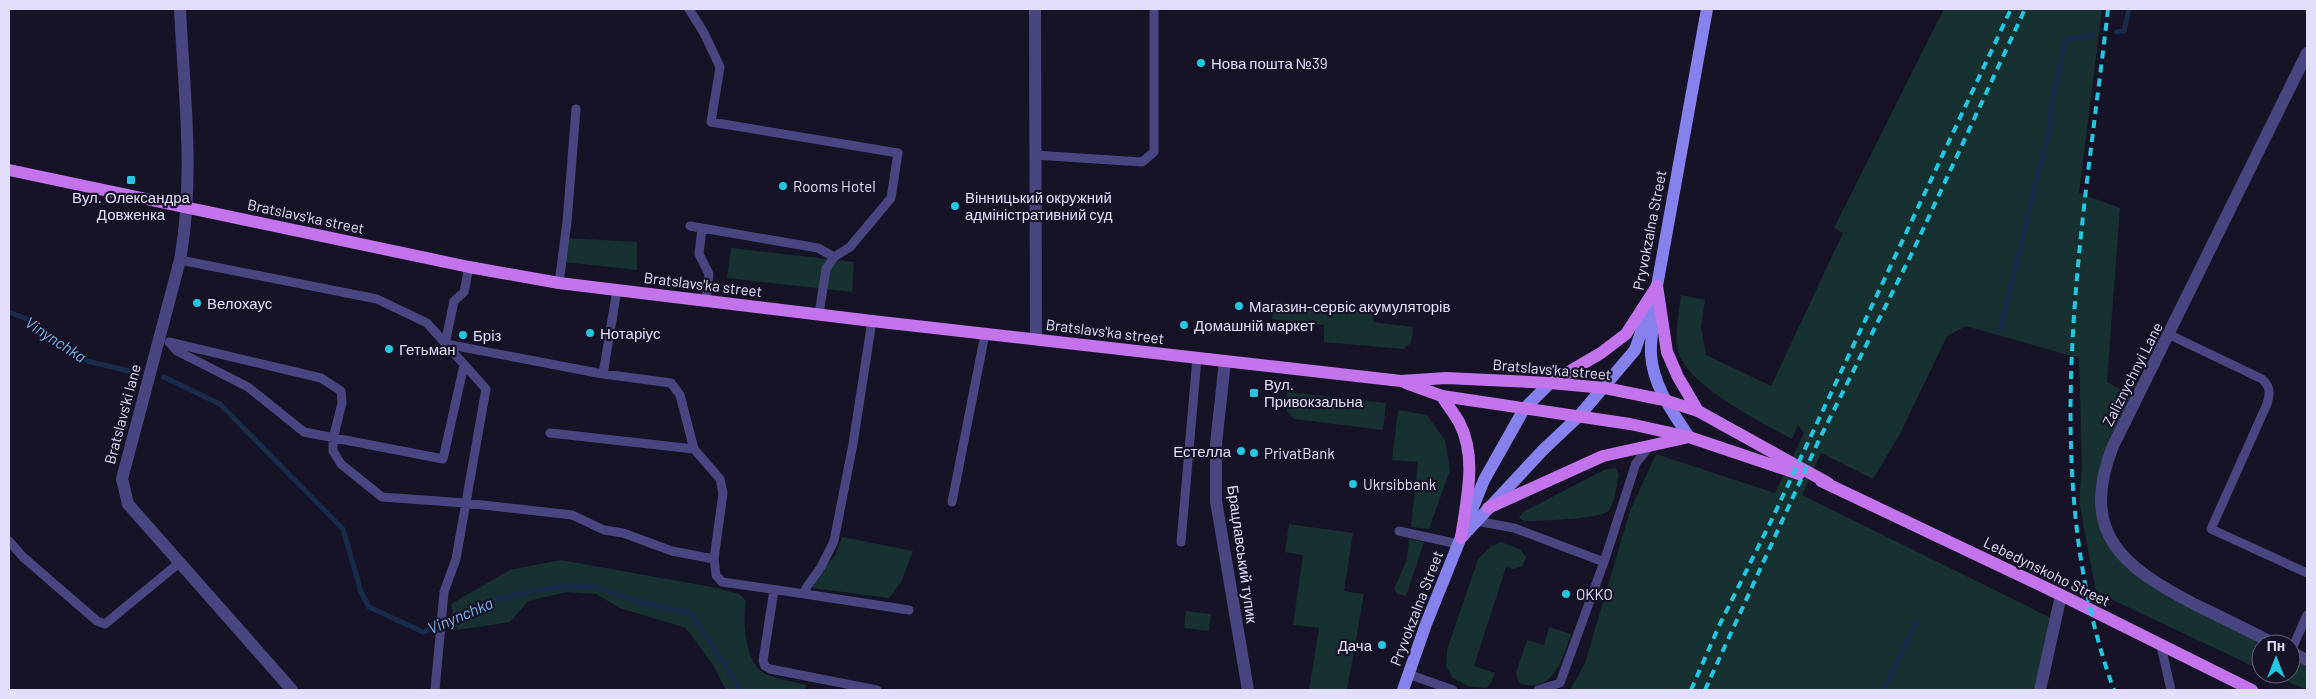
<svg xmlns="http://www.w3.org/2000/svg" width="2316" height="699" viewBox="0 0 2316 699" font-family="Barlow,sans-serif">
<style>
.green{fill:#173030}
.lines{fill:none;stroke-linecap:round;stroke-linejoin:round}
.stream{stroke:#182b4b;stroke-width:5}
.lane{stroke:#494580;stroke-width:9}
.street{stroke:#494580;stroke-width:12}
.secondary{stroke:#8781ee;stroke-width:12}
.primary{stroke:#c373ec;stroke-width:12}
.rail{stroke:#22c8e2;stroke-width:4;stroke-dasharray:8 6;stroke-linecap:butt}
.poi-dot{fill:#22c8e2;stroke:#171327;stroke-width:2}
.labels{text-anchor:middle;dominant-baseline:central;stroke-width:4.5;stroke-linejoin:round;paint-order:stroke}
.poi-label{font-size:15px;fill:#e2defb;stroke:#171327;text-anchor:start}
.street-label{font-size:15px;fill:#e2defb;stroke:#171327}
.water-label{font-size:16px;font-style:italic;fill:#79b4ed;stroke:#171327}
</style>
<rect width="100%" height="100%" fill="#171327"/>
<path class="green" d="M1944 9H2102L2079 193 2120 208 2107 382 2138 398 2109 457 2104 524 2133 568 2275 644H2261V670L2096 592 2079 501 2082 467 2079 358 1966 326 1947 336 1900 434 1873 479 1821 453 1802 495 2055 620 2040 690H1570L1585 663 1630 511 1656 454 1775 493 1804 433 1798 425 1792 439C1764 424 1687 385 1679 353 1674 335 1679 314 1681 295L1705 300 1701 327 1706 355 1771 386 1843 233 1834 228Z
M568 238 637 242V270L565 262Z
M731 248 854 262 852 292 727 278Z
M1273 301 1374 311 1373 322 1413 327 1411 343 1403 349 1324 342V325L1272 319Z
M1287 392 1386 403 1383 430 1294 419 1287 411Z
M1398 410 1427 415 1445 440 1450 470 1429 529 1411 527 1418 462 1392 460Z
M1615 468 1619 474C1616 485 1616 502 1608 511 1600 519 1538 521 1524 521L1519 518 1523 512 1604 470Z
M1289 524 1353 533 1344 591 1364 594 1347 690H1309L1319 628 1293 625 1303 555 1285 552Z
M842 537 913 551 901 582 889 598 813 588V584L836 554Z
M1409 539 1424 542 1406 596 1397 594 1394 589 1407 559Z
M1501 542 1520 549 1526 557 1523 566 1513 569 1506 567 1474 666 1495 673 1491 683 1486 688 1468 686 1453 678 1446 666 1447 650 1478 559 1491 546Z
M561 560 717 588 739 594 746 601C742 619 745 663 764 673 776 680 793 681 806 685L805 690H726L713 665 686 628 620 608 596 594 567 592 528 601 510 622 457 630 451 604 510 570Z
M1186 611 1211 614 1209 631 1184 628Z
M1549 627 1571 634C1563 658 1553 695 1519 683L1516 673 1527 640 1544 645Z
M2291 652 2307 660V690L2270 674H2291Z"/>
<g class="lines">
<path class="stream" d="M2117 32 2124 31 2129 9
M9 312 29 320 87 361 133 372
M2000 331 2038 174 2051 125V107L2065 40 2094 35
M164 377 220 404 343 529 361 592 369 607 423 632 452 620 484 602 553 587 593 586 637 601 691 613 741 690
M1884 690 1916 622"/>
<path class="lane" d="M689 9 704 33 720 67 711 122 898 153 891 198 850 247 834 257 826 269 819 314
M1035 155 1142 162 1154 152V9
M690 226 818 248 834 257
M702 228 699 254 709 274 706 301
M180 260 377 299 427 323 486 389 456 559 444 592 435 690
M559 283 567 222 576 109
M872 321 853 444 834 541 821 567 806 588 805 594 909 610
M2170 335 2262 379C2271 387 2270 394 2267 404L2211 529 2307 573
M169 342 321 378 341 391 342 403 333 439V451L341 464 382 497 465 503 572 515 604 530 623 533 672 551 714 559 723 493 720 479 694 449 550 433
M170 343 177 351 248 387 304 432 443 459 464 365
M445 344 454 301 464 292 469 267
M446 344 603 374 671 383 680 395 694 449
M603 374 617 290
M952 502 985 334
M1476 521 1514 528 1604 562
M1399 531 1458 544
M9 541 23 557 97 621 105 624 179 563
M1181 542 1197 358
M714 559 716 575 722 582 805 594
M774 590 763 661 765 666 770 669 877 690
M2161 646 2171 690
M2291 651 2307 615
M1408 674 1453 690
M1538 690 1560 683 1604 562 1636 463 1650 446"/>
<path class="street" d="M180 9C184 92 195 177 180 260L122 479 128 504 292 690
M1035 9 1036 339
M1225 361 1216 444V501L1248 690
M2275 644C2249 631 2223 618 2196 605 2124 568 2078 534 2113 446L2307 53
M2291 652 2307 660
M2040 690 2061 595"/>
<path class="secondary" d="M1655 308C1654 323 1650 340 1651 354 1653 386 1672 411 1689 437
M1461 538 1543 450 1579 416 1635 350 1657 286 1707 9
M1403 690 1426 624 1484 480 1524 409 1550 383"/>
<path class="primary" d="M9 170 469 267 559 283 872 321 1401 381 1446 378 1550 383 1605 388 1664 400 1698 411 1828 483
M1657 286 1667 352 1678 377 1698 411
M1406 383 1442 396 1630 424 1689 437 1799 474
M1550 383 1601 353 1626 334 1657 286
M1442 396C1447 405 1454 413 1459 422 1478 458 1466 501 1461 538
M1821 481 2061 595 2252 690
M1488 508 1603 456 1685 438"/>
<path class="rail" d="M2108 9C2083 231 2035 474 2114 690
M1691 690 1719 626 1773 517 2011 9
M1705 690 1819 440 1913 251 2025 9"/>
</g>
<g class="poi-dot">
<circle cx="1201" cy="63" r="5"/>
<rect x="126" y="175" width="10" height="10" rx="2.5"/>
<circle cx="783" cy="186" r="5"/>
<circle cx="955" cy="206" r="5"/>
<circle cx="197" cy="303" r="5"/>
<circle cx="1239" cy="306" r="5"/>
<circle cx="1184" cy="325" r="5"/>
<circle cx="590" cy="333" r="5"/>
<circle cx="463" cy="335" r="5"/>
<circle cx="389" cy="349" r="5"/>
<rect x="1249" y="388" width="10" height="10" rx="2.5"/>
<circle cx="1241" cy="451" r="5"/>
<circle cx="1254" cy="453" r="5"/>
<circle cx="1353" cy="484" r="5"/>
<circle cx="1566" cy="594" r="5"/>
<circle cx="1382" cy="645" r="5"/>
</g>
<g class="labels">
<g class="poi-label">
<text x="1211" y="63">Нова пошта №39</text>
<text x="793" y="186">Rooms Hotel</text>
<text x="131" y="197" text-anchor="middle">Вул. Олександра<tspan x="131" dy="17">Довженка</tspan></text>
<text x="965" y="197">Вінницький окружний<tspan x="965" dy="17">адміністративний суд</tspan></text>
<text x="207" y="303">Велохаус</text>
<text x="1249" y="306">Магазин-сервіс акумуляторів</text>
<text x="1194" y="325">Домашній маркет</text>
<text x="600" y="333">Нотаріус</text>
<text x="473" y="335">Бріз</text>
<text x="399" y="349">Гетьман</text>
<text x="1264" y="384">Вул.<tspan x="1264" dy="17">Привокзальна</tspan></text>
<text x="1231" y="451" text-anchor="end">Естелла</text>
<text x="1264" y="453">PrivatBank</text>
<text x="1363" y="484">Ukrsibbank</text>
<text x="1576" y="594">OKKO</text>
<text x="1372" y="645" text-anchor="end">Дача</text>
</g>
<g class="street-label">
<text transform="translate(306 216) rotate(12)">Bratslavs'ka street</text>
<text transform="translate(1649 230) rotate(-79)">Pryvokzalna Street</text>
<text transform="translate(703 284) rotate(7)">Bratslavs'ka street</text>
<text transform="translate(1105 331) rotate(7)">Bratslavs'ka street</text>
<text transform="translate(1552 369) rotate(5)">Bratslavs'ka street</text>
<text transform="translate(2132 374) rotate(-63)">Zaliznychnyi Lane</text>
<text transform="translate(122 414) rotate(-75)">Bratslavs'ki lane</text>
<text transform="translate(1243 554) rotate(82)">Брацлавський тупик</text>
<text transform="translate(2047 571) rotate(26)">Lebedynskoho Street</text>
<text transform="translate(1416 608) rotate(-69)">Pryvokzalna Street</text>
</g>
<g class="water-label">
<text transform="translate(56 339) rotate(33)">Vinynchka</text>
<text transform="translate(460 615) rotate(-23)">Vinynchka</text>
</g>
</g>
<rect width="2316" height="699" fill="none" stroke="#e2defb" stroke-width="20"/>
<g transform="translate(2276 659)"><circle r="24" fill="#171327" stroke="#68647c"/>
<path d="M0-4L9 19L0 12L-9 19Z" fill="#22c8e2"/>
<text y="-8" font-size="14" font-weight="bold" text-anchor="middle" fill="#e2defb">Пн</text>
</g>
</svg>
